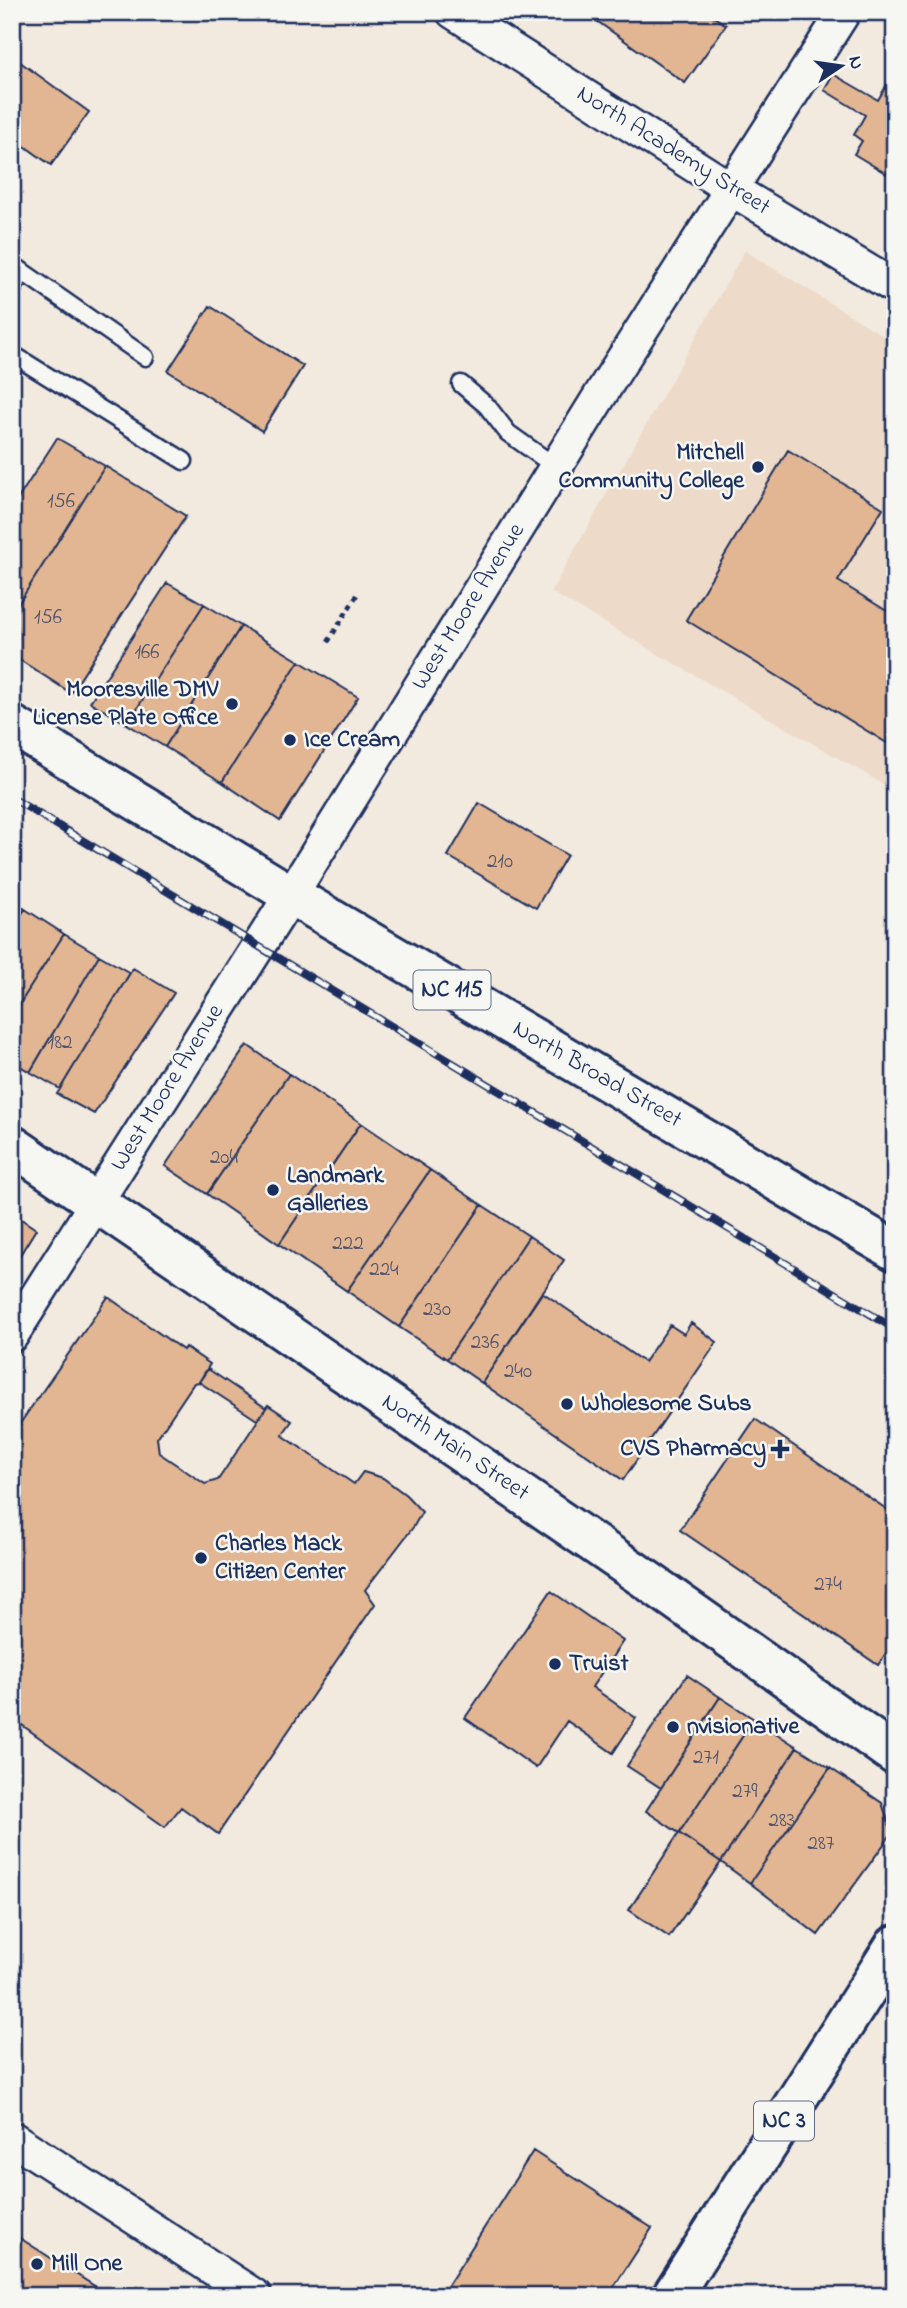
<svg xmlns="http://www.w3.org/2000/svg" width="907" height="2308" viewBox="0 0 907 2308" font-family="'Indie Flower',sans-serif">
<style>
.built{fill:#eddac8}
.building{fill:#e2b692;stroke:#1b2f5e;stroke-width:2}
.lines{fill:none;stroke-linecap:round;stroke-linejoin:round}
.service-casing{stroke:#1b2f5e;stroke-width:21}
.minor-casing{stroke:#1b2f5e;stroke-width:37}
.secondary-casing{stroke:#1b2f5e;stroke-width:44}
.primary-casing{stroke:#1b2f5e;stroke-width:44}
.path{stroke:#1b2f5e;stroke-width:4.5;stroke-dasharray:5 5;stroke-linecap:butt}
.service{stroke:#f6f6f2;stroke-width:16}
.minor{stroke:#f6f6f2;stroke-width:32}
.secondary{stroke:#f6f6f2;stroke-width:38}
.primary{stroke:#f6f6f2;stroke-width:38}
.rail-casing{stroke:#1b2f5e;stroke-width:8}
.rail{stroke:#f6f6f2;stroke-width:5;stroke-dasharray:16;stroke-linecap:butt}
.poi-dot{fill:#1b2f5e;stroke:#f6f6f2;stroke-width:2.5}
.labels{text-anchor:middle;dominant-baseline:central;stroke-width:5;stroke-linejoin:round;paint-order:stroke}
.number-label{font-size:21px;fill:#4d516b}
.shield{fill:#f6f6f2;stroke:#5d6b8a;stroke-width:2}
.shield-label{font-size:23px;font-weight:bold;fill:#1b2f5e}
.street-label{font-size:24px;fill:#1b2f5e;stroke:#f6f6f2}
.poi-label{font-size:24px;font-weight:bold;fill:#1b2f5e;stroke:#f6f6f2;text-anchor:start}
</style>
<rect width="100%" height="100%" fill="#f2e9df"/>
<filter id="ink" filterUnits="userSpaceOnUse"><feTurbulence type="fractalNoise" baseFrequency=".0143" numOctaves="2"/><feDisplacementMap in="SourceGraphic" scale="14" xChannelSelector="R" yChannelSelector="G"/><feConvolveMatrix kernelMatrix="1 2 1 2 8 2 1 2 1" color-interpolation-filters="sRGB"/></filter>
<g filter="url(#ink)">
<path class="built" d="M745 251 895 343V791L551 592Z"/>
<path class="building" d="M584 12H707L726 25 685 83Z
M16 59 89 112 51 165 12 137V65Z
M895 71V179L854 154 862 141 854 135 865 115 824 90 833 74 878 100Z
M210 306 303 366 262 431 168 371Z
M57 438 105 466 12 614V508Z
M788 450 883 508 838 581 895 616V748L686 620Z
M105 466 186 516 71 693 12 655V614Z
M167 583 204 604 127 724 90 702Z
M204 604 241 626 165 747 127 724Z
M241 626 299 661 222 782 165 747Z
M299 661 358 697 280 821 222 782Z
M479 803 567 855 536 908 448 856Z
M12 900 25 909 12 929Z
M25 909 64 934 12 1016V929Z
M64 934 99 955 30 1072 12 1061V1016Z
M99 955 130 973 60 1089 30 1072Z
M133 968 174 993 94 1114 57 1094Z
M247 1045 289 1074 207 1194 165 1166Z
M289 1074 361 1123 279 1244 207 1194Z
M361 1123 430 1170 347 1291 279 1244Z
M430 1170 482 1205 399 1327 347 1291Z
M482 1205 529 1236 447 1359 399 1327Z
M12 1213 36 1229 12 1268Z
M529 1236 564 1260 482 1383 447 1359Z
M542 1292 644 1362 670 1325 684 1334 691 1323 717 1342 623 1480 482 1383Z
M108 1297 183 1350 185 1347 210 1364 199 1382 194 1383 157 1438 159 1453 205 1484 218 1480 268 1405 292 1421 282 1435 354 1484 363 1472 383 1478 406 1495 422 1512 414 1526 365 1590 375 1604 218 1834 181 1807 165 1827 12 1718V1435Z
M208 1369 266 1408 257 1420 199 1382Z
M755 1419 895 1515V1640L878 1665 680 1530Z
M551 1591 623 1641 592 1687 636 1718 613 1753 567 1721 536 1768 465 1718Z
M687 1675 720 1697 661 1788 627 1766Z
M720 1697 754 1719 679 1833 646 1811Z
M754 1719 797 1747 721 1862 679 1833Z
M797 1747 830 1768 750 1883 721 1862Z
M830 1768 882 1803 892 1833 818 1935 750 1883Z
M679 1833 721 1862 669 1937 629 1910Z
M533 2151 652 2228 608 2296H441Z
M12 2233 110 2296H12Z"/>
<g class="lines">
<g class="service-casing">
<path id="service" d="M12 264 23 272 12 289
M23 272 145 357
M12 354 184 461
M461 384 487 406 508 433 556 467"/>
</g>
<g class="minor-casing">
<path id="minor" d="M453 12 731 189 895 287
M12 1335 291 895 614 373 844 12
M12 2138 255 2296"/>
</g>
<g class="secondary-casing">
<path id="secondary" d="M12 1145 647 1580 895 1755"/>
</g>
<g class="primary-casing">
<path id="primary" d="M12 725 291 895 895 1251
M672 2296 895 1945"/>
</g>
<path class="path" d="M328 642 357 595"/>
<use href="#service" class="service"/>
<use href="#minor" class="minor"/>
<use href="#secondary" class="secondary"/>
<use href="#primary" class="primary"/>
<g class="rail-casing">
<path id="rail" d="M12 798 895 1329"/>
</g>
<use href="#rail" class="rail"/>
</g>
</g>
<g class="poi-dot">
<circle cx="758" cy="467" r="7"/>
<circle cx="232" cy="704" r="7"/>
<circle cx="290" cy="740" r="7"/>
<circle cx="273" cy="1190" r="7"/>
<circle cx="567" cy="1404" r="7"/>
<path d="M776.5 1438.5h7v7h7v7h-7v7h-7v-7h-7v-7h7z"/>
<circle cx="201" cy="1558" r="7"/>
<circle cx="555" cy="1664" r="7"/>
<circle cx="673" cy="1727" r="7"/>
<circle cx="37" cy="2264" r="7"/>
</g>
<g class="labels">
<g class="number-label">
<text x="61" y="502">156</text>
<text x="48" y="618">156</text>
<text x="147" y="653">166</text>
<text x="500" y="862">210</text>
<text x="60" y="1043">182</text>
<text x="224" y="1158">204</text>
<text x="348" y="1244">222</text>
<text x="384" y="1270">224</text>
<text x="437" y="1310">230</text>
<text x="485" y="1343">236</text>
<text x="518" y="1372">240</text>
<text x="828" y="1585">274</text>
<text x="706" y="1758">271</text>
<text x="745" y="1792">279</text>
<text x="782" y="1821">283</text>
<text x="821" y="1844">287</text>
</g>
<g class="shield">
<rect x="413.5" y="970.5" width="77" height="39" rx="5"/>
<rect x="754" y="2101.5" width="60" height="39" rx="5"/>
</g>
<g class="shield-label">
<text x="452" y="990">NC 115</text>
<text x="784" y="2121">NC 3</text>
</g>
<g class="street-label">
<text transform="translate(673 151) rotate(32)">North Academy Street</text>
<text transform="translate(469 607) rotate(-58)">West Moore Avenue</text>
<text transform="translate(597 1075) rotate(30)">North Broad Street</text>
<text transform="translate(168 1088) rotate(-58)">West Moore Avenue</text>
<text transform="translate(455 1448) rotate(34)">North Main Street</text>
</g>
<g class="poi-label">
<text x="744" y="453" text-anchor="end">Mitchell<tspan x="744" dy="28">Community College</tspan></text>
<text x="218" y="690" text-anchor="end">Mooresville DMV<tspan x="218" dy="28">License Plate Office</tspan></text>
<text x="304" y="740">Ice Cream</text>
<text x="287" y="1176">Landmark<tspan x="287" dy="28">Galleries</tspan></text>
<text x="581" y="1404">Wholesome Subs</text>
<text x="766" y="1449" text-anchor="end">CVS Pharmacy</text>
<text x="215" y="1544">Charles Mack<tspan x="215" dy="28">Citizen Center</tspan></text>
<text x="569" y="1664">Truist</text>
<text x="687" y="1727">nvisionative</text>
<text x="51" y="2264">Mill One</text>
</g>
</g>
<rect width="907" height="2308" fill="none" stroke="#f6f6f2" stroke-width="42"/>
<rect x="21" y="21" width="865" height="2266" fill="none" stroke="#1b2f5e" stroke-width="2.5" filter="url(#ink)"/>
<g transform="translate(841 66) rotate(77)" stroke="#f6f6f2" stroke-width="5" paint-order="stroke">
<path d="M0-5L12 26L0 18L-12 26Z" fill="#1b2f5e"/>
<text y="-10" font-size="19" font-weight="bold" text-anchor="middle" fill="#1b2f5e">N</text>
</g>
</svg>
